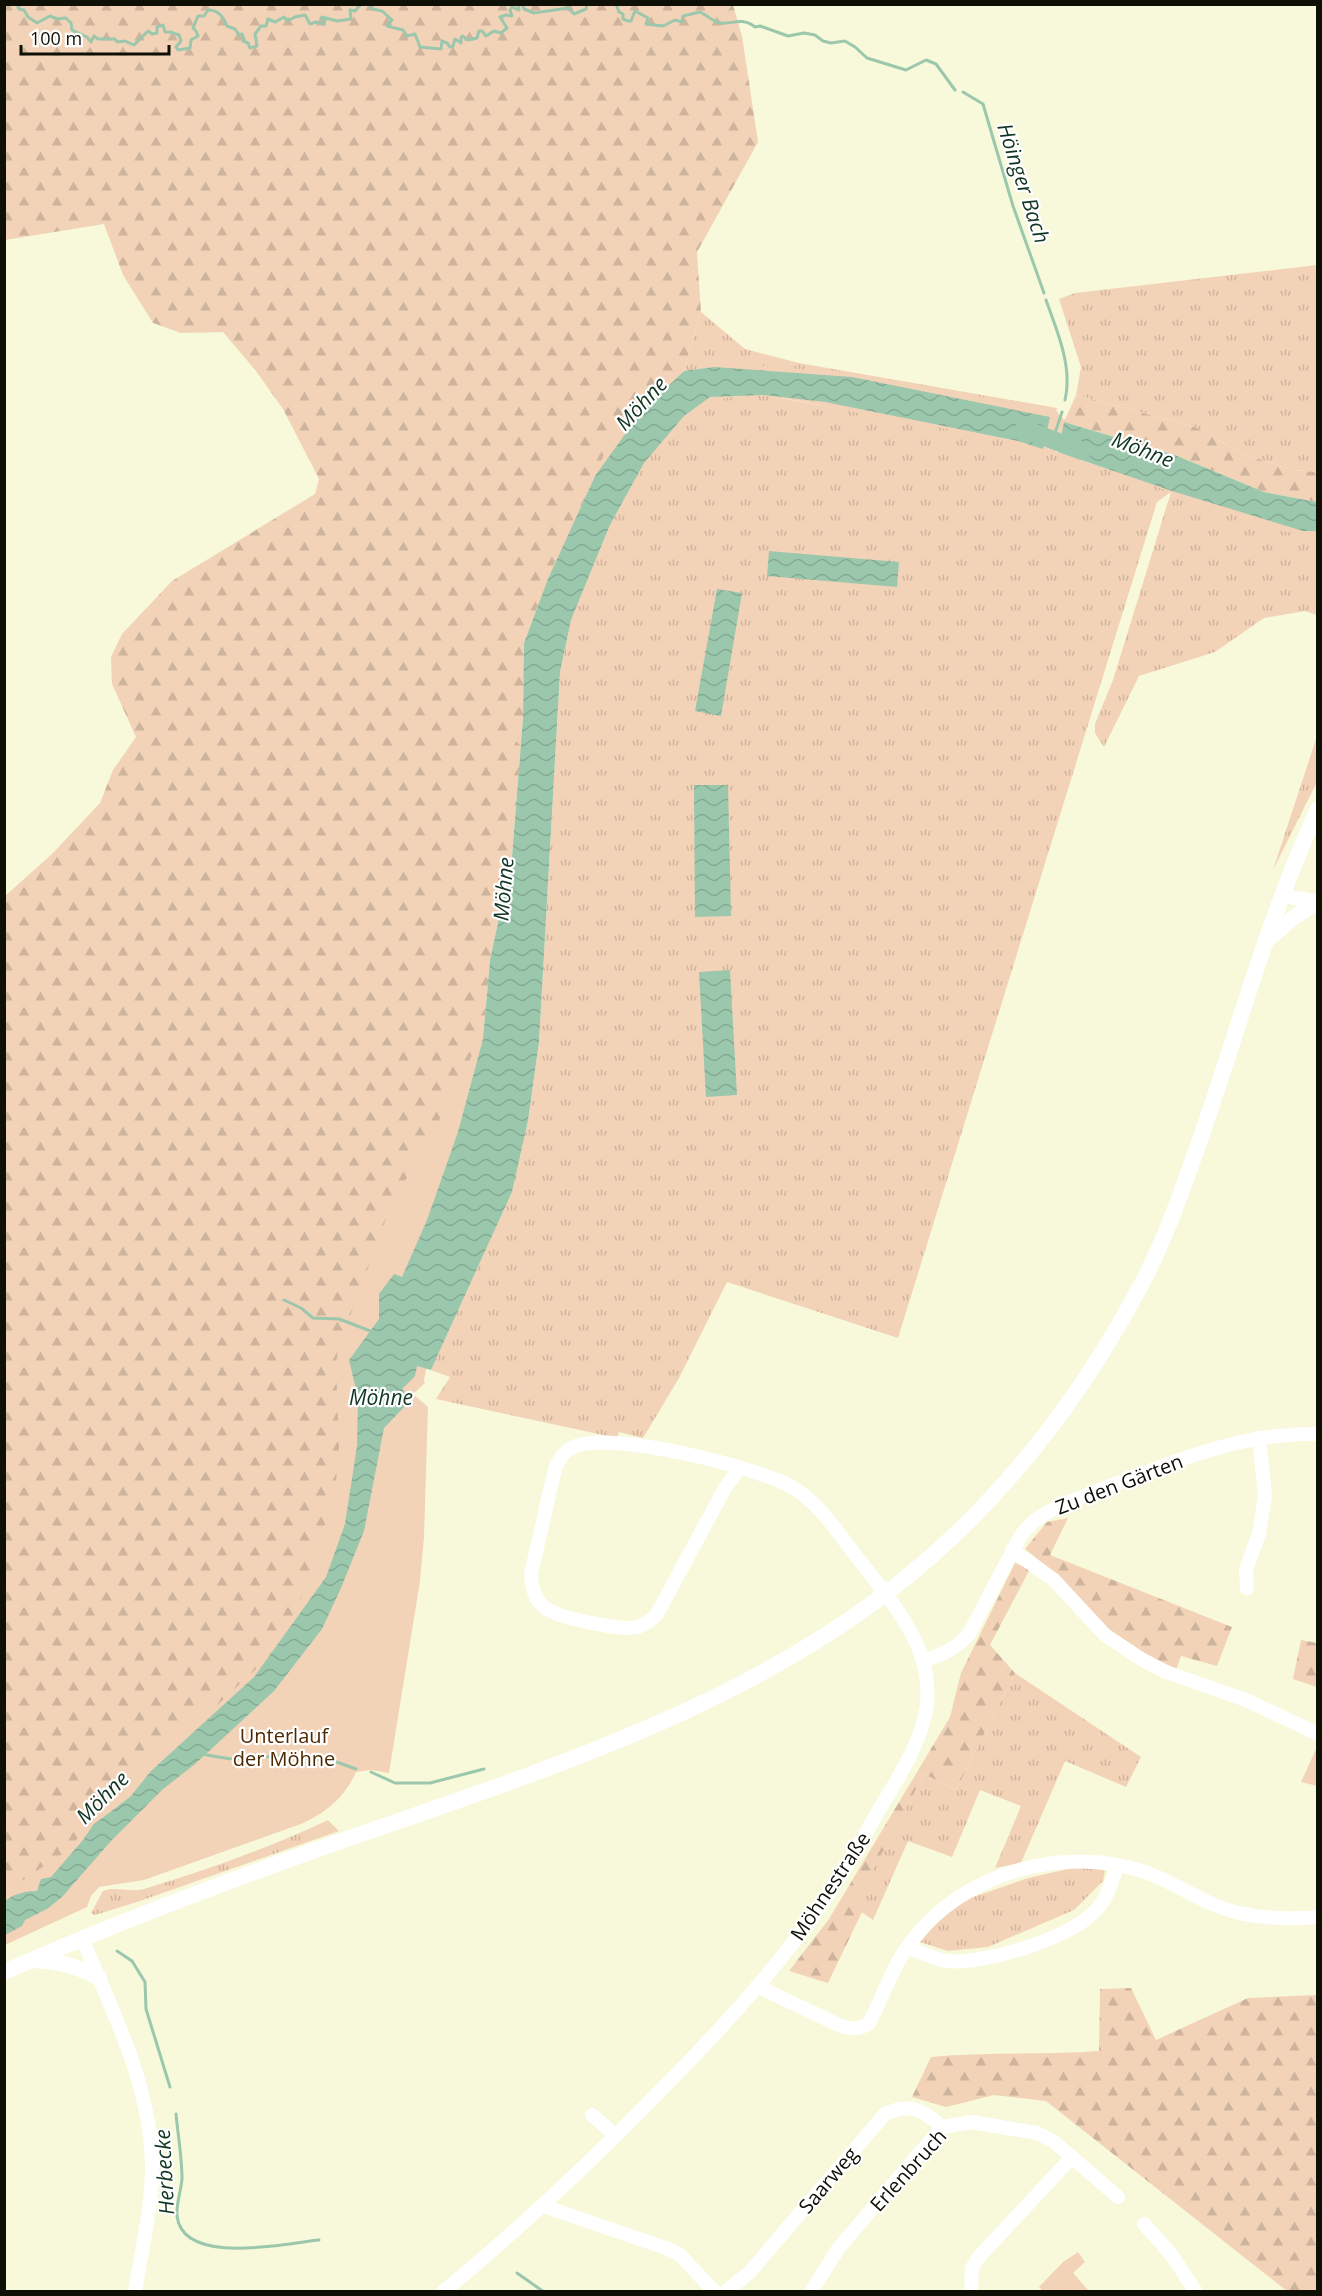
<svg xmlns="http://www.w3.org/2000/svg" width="1322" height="2296" viewBox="0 0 1322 2296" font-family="'Open Sans',sans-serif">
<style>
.grass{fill:url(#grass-tufts)}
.forest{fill:url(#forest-firs)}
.park{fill:#f3d3b8}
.water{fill:url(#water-waves)}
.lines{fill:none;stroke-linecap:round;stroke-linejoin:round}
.stream{stroke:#9bc7ad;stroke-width:3}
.river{stroke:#9bc7ad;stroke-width:18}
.minor{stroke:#fff;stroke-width:14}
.major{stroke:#fff;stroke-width:16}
.labels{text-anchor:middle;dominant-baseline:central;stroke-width:4.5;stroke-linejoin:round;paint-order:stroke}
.street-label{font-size:20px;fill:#0e0f05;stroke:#fff}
.park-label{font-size:20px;fill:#4c2901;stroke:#fff}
.water-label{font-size:21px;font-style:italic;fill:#113523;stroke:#fff}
</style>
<defs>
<pattern id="grass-tufts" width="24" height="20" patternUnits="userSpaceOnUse" patternTransform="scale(1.5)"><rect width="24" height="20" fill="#f3d3b8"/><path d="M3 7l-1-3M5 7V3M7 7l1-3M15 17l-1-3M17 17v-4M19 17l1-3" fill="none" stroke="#cfb49d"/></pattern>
<pattern id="forest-firs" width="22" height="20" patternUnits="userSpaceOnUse" patternTransform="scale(1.5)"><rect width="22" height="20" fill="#f3d3b8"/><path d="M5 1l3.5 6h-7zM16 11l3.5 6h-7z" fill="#cfb49d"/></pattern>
<pattern id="water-waves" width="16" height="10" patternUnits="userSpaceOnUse" patternTransform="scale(1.5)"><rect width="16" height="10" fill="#9bc7ad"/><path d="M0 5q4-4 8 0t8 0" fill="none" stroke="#84aa93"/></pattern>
</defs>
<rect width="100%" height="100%" fill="#f7f9da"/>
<path class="grass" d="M1317 265V472L1294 470 1244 454 1195 427 1076 395 1081 367 1059 299 1075 293Z
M701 312 745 349 799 363 1057 408 1046 448 1172 491 1317 531V615L1305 611 1264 618 1215 652 1139 676 1104 747 1095 733V724L1113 680 1171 492 1157 502 898 1338 727 1282 679 1378 643 1438 619 1432 617 1438 436 1399 450 1377 431 1370 512 1192 528 1121 539 1042 560 672 571 620 610 525 644 463 684 416 710 397 764 395 1018 441 1042 448 1050 417 714 367 684 371Z
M1317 736V782L1273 870Z
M1015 1673 1141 1757 1126 1787 1065 1761 1021 1863 995 1868 1021 1806 980 1790 952 1857 908 1841 873 1920 853 1906 924 1774 956 1790Z
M328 1820 339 1831 137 1902 95 1915 91 1913 103 1891C116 1886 130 1893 144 1889 206 1870 269 1848 328 1820Z
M1077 1867 1105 1870 1103 1881 1074 1910 988 1947 948 1951 920 1942 939 1920 965 1900 1028 1878Z"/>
<path class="forest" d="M5 5H733L742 36 758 142 697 252 701 312 684 371 641 412 595 476 548 579 524 643 523 718 512 857 490 960 483 1039 357 1446 293 1624 254 1677 83 1840 5 1901V896L52 854 100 803 113 770 136 737 112 684 111 657 122 634 172 581 315 494 319 479 283 409 256 371 223 332 181 333 153 323 123 275 104 224 5 240Z
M1076 395 1195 427 1244 454 1294 470 1317 472V502L1264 492 1175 455 1064 422Z
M1068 1518 1050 1555 1232 1627 1217 1666 1181 1656 1176 1670 1153 1659 1101 1624 1059 1576 1025 1549 1047 1522Z
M1015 1563 1030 1569 990 1645 1015 1673 956 1790 924 1774 854 1906 862 1912 828 1983 789 1971 829 1919 950 1717 961 1673Z
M1301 1640 1317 1643V1687L1293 1679Z
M1131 1988 1156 2040 1248 1998 1317 1995V2291H1287L1046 2101 994 2095 946 2107 912 2097 931 2057C987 2052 1043 2055 1099 2051L1100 1989Z"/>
<path class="park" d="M735 364 850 373 1057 411 1060 417 1069 421 1073 441 1317 521V536L1281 531 1265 526 1057 451 1048 452 1028 444C968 433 908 422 848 411 810 404 765 390 726 398 642 417 580 582 562 659L467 1284 426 1370 424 1380 425 1383 413 1394 428 1407 424 1537 420 1581 389 1773 371 1770 356 1772C345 1797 326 1813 301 1824L144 1880 99 1887 91 1896 87 1907 5 1945V1892L62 1854 79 1837 105 1802 151 1752 174 1723 205 1712 216 1706 269 1657 279 1644 305 1590 322 1536 336 1481 339 1447 336 1364 338 1349 391 1205 428 1142 468 1064 488 1017 523 809 520 745 516 741C535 719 519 682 524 656 536 595 566 537 593 482 598 471 601 458 608 448 624 426 644 399 666 383 686 368 711 365 735 364Z
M1317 1747 1318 1786H1317L1301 1782Z
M1078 2252 1085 2262 1073 2273 1089 2291H1043L1039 2287 1063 2262Z"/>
<path class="water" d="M714 367 852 377 1050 417 1043 449 1018 441 825 402 764 395 710 397 684 416 644 463 610 525 571 620 560 672 539 1042 528 1121 512 1192 431 1370 417 1366 415 1376 402 1389 412 1399 384 1428 364 1531 341 1588 322 1629 274 1691 195 1764 162 1790 111 1841 62 1897 47 1909 25 1920 22 1926 5 1935V1901C13 1894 26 1891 37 1891L41 1879 51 1877 83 1840 93 1825 130 1797 151 1771 254 1677 326 1577 345 1524 357 1446 358 1398 349 1360 379 1319V1294L394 1274 402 1277 427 1220 458 1132 483 1039 490 960 512 857 523 718 524 643 548 579 595 476 641 412 684 371Z
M1064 422 1175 455 1264 492 1317 502V531H1303L1172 491 1058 452Z
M769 551 899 562 897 587 767 576Z
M717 589 742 593 721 716 695 711Z
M694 785H728L731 916 695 917Z
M730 970 737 1095 706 1097 699 972Z"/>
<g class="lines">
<path class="stream" d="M21 4 18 7 19 9 24 10 28 17 37 23 50 16 57 19 66 18 71 23 72 30 87 37 91 42 94 36 98 39H115L117 42 125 41 134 45 148 31 152 34 157 33V27L163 25 165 32H170L179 35 181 41 176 47 178 50 190 48 191 40 198 36 196 31 193 28 198 16H204L208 10C219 10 223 17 227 26L235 29 239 35 242 34 244 39 243 41 248 43 250 48 257 46 255 34 261 26H266L268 19 275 22 284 17 287 21 295 17 305 15 310 24 316 22 324 24 325 20 321 18 322 17 337 21 351 19 350 10 355 11 361 4
M370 4 372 9 382 11 392 20 387 26 403 30 407 36 415 34 420 47 441 49 442 41 447 43 450 47 453 46 455 39 461 43V37L463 36 467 40 477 38 479 31H482L486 36 494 31 501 33 507 28 500 17 506 15 512 16 510 10 512 7 519 10 518 4
M522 4 524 9 534 13 568 8 574 14 586 9 587 4
M616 4 619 12 623 14V19L628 21H631L635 11 648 18 646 24 663 26 675 20 682 22 683 16 700 12C706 15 712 20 717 22 730 27 739 15 755 27L760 26 788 36 804 33 815 35 823 41 831 43 845 41 855 47 867 58 906 70 926 60 936 64 955 90
M963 92 983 104 1013 206 1044 293
M1046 300C1057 331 1073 367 1065 400
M1053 439 1062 412
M284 1300 301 1308 313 1318 339 1319 373 1332
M201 1754 231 1759 281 1756 334 1761 356 1769
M371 1772 395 1783H430L484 1769
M117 1951 132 1961 145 1982 146 2009 170 2087
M176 2114C178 2135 182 2158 182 2179 181 2191 176 2204 177 2216 183 2267 287 2243 319 2240
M517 2273 544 2292"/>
<path class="river" d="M1024 429 1082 451"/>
<path class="minor" d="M1282 896 1318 901
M1012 1550 1054 1580 1105 1635 1141 1659 1166 1672 1246 1700 1318 1734
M1247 1588 1246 1569 1259 1534 1265 1495 1259 1438
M923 1661C941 1655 956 1649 969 1634L1021 1535 1033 1522 1046 1513C1071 1500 1097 1491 1123 1481 1185 1457 1250 1432 1318 1434
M82 1938C113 2013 152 2086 152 2169 152 2210 141 2251 135 2292
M908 1947C920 1952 933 1959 947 1961 983 1965 1072 1938 1096 1910 1108 1898 1112 1880 1118 1865
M757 1986 841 2026C852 2029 859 2030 869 2023 883 1997 893 1965 911 1942 962 1873 1064 1844 1145 1872 1168 1880 1188 1893 1210 1903 1244 1919 1282 1920 1318 1917
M592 2115 616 2136
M543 2206 666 2248 680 2255 715 2292
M1144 2224 1171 2254 1196 2292
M443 2292C518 2230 589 2164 657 2094 712 2039 765 1982 811 1919 835 1886 856 1851 876 1815 896 1781 922 1744 927 1704 929 1684 925 1665 918 1647 904 1615 881 1588 860 1561 839 1535 821 1503 790 1486 753 1466 614 1432 576 1446 565 1449 559 1459 555 1469L531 1574C532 1586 534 1599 544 1607 557 1618 621 1631 638 1627 645 1624 652 1620 657 1614L725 1488 740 1468
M725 2292 749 2273 885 2114C910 2103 922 2109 942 2127
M811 2292 838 2249 942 2127 971 2122 1037 2133 1053 2141 1118 2197
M971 2292 972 2268 978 2258 1072 2157"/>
<path class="major" d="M1267 940 1293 918 1318 901
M33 1960C60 1962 75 1965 99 1978
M4 1972C122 1920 243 1875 364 1833 563 1764 775 1696 935 1553 1019 1478 1088 1385 1141 1285 1166 1238 1183 1188 1201 1137 1239 1028 1269 915 1318 809"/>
</g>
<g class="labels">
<g class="street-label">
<text transform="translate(1119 1484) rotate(-21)">Zu den Gärten</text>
<text transform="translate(830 1886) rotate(-56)">Möhnestraße</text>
<text transform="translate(908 2170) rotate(-48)">Erlenbruch</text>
<text transform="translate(828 2180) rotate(-50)">Saarweg</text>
</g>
<g class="park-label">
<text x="284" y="1735">Unterlauf<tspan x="284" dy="23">der Möhne</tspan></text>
</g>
<g class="water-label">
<text transform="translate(1024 183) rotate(72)">Höinger Bach</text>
<text transform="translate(641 403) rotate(-47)">Möhne</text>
<text transform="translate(1143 449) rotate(21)">Möhne</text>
<text transform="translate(503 889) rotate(-85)">Möhne</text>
<text x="381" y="1397">Möhne</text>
<text transform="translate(102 1797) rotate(-45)">Möhne</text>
<text transform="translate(164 2172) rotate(-93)">Herbecke</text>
</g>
</g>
<rect width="1322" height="2296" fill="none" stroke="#0e0f05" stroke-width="12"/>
<path d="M21 45v9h148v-9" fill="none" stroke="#0e0f05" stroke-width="3"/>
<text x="30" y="45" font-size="18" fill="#0e0f05" stroke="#ffffff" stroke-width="4.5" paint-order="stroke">100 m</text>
</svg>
